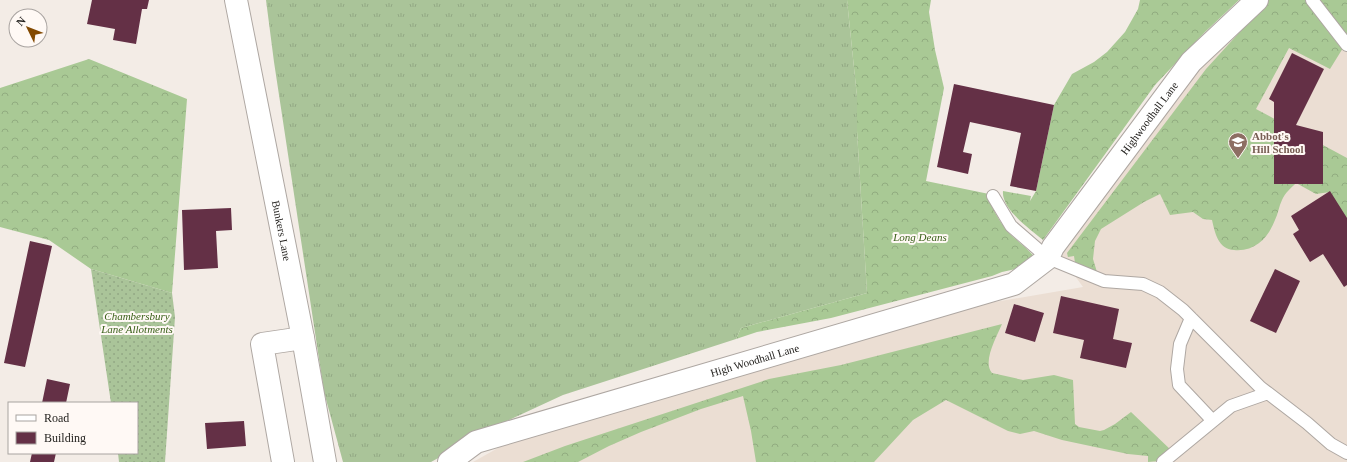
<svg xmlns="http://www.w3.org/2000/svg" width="1347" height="462" viewBox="0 0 1347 462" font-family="Georgia,serif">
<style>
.built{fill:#ebded3}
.grass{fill:url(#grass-tufts)}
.forest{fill:url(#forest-crowns)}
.garden{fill:url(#garden-dots)}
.building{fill:#643046}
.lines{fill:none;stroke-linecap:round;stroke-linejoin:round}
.lane-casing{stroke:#aea7a2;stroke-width:14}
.street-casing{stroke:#aea7a2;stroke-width:24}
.secondary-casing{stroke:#aea7a2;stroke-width:24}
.lane{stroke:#fff;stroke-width:12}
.street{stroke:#fff;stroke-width:22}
.secondary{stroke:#fff;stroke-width:22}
.labels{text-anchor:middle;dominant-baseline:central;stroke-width:4;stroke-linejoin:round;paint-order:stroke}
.street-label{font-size:11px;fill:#252320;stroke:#fff9f5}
.education-label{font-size:11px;font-weight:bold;fill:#785e54;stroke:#fff9f5;text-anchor:start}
.park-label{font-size:11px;font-style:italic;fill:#3a6019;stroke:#fff9f5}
</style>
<defs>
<pattern id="grass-tufts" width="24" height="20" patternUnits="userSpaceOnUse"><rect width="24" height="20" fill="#aac499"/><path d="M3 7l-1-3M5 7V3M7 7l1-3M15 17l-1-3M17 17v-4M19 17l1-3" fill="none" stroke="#92a884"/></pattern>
<pattern id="forest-crowns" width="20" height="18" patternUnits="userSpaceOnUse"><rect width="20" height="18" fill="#a9c995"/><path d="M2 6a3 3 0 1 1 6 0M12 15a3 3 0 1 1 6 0" fill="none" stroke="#91ac80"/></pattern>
<pattern id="garden-dots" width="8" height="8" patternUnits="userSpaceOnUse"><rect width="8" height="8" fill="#aac499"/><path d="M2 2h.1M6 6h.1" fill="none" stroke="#92a884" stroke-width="1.8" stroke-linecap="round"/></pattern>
</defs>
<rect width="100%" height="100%" fill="#f3ece6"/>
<path class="built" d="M1261 0H1347V462H473L498 448 533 433 960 308 1083 287 1059 254 1201 65Z"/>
<path class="grass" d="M266 0H847L857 97V131L867 293 741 328 736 339 563 395 494 427 431 462H343L324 392 274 62Z"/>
<path class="forest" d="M847 0H931L929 12 935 50 944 88 926 181 989 194 988 198C994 211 1000 223 1010 234 1019 243 1034 252 1038 264L1002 272 992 276 831 318 757 332 736 339 741 328 867 293 857 131V97Z
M1140 0H1239L1205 32 1155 85 1043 240C1030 229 1001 209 1003 191L1031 196 1030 201 1036 191 1054 105 1072 74 1094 62 1107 52 1125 32 1138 9Z
M1269 0H1306L1343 48 1330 69 1289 48 1256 109 1347 158V218L1342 220 1330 192 1316 194 1296 183C1291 188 1285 193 1282 200 1279 206 1278 214 1275 220 1268 238 1255 252 1234 250 1218 249 1215 233 1212 220L1203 219 1193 212 1170 215 1160 194 1144 202 1101 229 1095 241 1093 259 1097 272 1075 263 1074 256 1068 257 1067 253 1206 69Z
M1320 0H1347V38Z
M89 59 187 99 172 293 91 269 49 240 0 227V88Z
M1002 324C997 336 982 362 992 373L1023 380 1054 375 1073 380 1075 424 1079 427 1100 431 1104 430 1115 424 1131 412 1172 451 1159 461 1148 462V456L1128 454 1062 440 1034 431 1020 434 1008 431 946 400 913 420 874 462H756L751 431 743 396 701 409 641 432 609 446 578 462H523L565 446 769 379 841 365Z"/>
<path class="garden" d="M91 269 172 293 175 317 165 462H119L118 453H137V403H111Z"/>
<path class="building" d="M92 0H149L147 9H142L136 44 113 40 115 29 87 24Z
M1292 53 1324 69 1296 125 1323 132V184H1274V102L1269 99Z
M954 84 1054 105 1036 191 1010 186 1021 133 970 122 963 152 972 154 968 174 937 167Z
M1330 191 1347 218V285L1344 287 1323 254 1310 262 1293 234 1299 230 1291 216Z
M231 208 232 230 216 231 218 268 184 270 182 210Z
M30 241 52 246 25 367 4 363Z
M1275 269 1300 281 1276 333 1250 321Z
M1061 296 1119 309 1113 339 1132 343 1126 368 1080 358 1084 340 1053 333Z
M1014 304 1044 313 1035 342 1005 333Z
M47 379 70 384 66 403H42Z
M244 421 246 446 207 449 205 423Z
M32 453H56L54 462H30Z"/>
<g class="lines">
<g class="lane-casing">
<path id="lane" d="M1312 0 1347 45
M993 196 1011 226 1048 258 1104 281 1143 284 1160 292 1183 310 1260 387 1307 423 1331 444 1347 453
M1191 318 1180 344 1177 369 1179 385 1213 421
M1163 462 1231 406 1268 393"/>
</g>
<g class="street-casing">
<g id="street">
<path d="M283 462 262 344 303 338"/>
<path id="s1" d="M449 462 476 442 1014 284 1048 258 1053 247 1191 62 1257 0"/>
</g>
</g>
<g class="secondary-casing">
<g id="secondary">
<path id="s2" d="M236 0 303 338 325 462"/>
</g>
</g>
<use href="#lane" class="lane"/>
<use href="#street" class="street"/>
<use href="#secondary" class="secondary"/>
</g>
<defs>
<g id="school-pin" transform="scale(1)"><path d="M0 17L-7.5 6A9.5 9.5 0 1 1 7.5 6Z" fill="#8d6e63" stroke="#fff9f5"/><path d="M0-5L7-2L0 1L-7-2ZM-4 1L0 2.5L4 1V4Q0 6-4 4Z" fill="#fff"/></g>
</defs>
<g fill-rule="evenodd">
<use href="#school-pin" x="1238" y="142"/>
</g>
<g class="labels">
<g class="street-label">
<text stroke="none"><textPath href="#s1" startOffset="810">Highwoodhall Lane</textPath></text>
<text stroke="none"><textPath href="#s2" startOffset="235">Bunkers Lane</textPath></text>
<text stroke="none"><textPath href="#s1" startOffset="324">High Woodhall Lane</textPath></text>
</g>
<g class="education-label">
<text x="1252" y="136">Abbot's<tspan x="1252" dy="13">Hill School</tspan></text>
</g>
<g class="park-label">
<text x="920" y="237">Long Deans</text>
<text x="137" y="316">Chambersbury<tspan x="137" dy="13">Lane Allotments</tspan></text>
</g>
</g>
<rect x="8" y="402" width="130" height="52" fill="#fff9f5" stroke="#a8a3a0"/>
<rect x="16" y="415" width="20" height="6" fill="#ffffff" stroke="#a8a3a0"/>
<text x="44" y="422" font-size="12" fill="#252320">Road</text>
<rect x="16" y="432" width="20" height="12" fill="#643046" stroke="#a8a3a0"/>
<text x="44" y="442" font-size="12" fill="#252320">Building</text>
<g transform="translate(28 28) rotate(313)"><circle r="19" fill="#fff9f5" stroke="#a8a3a0"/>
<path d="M0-3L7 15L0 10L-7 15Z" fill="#834900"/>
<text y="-6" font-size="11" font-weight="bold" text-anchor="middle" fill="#252320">N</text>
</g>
</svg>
